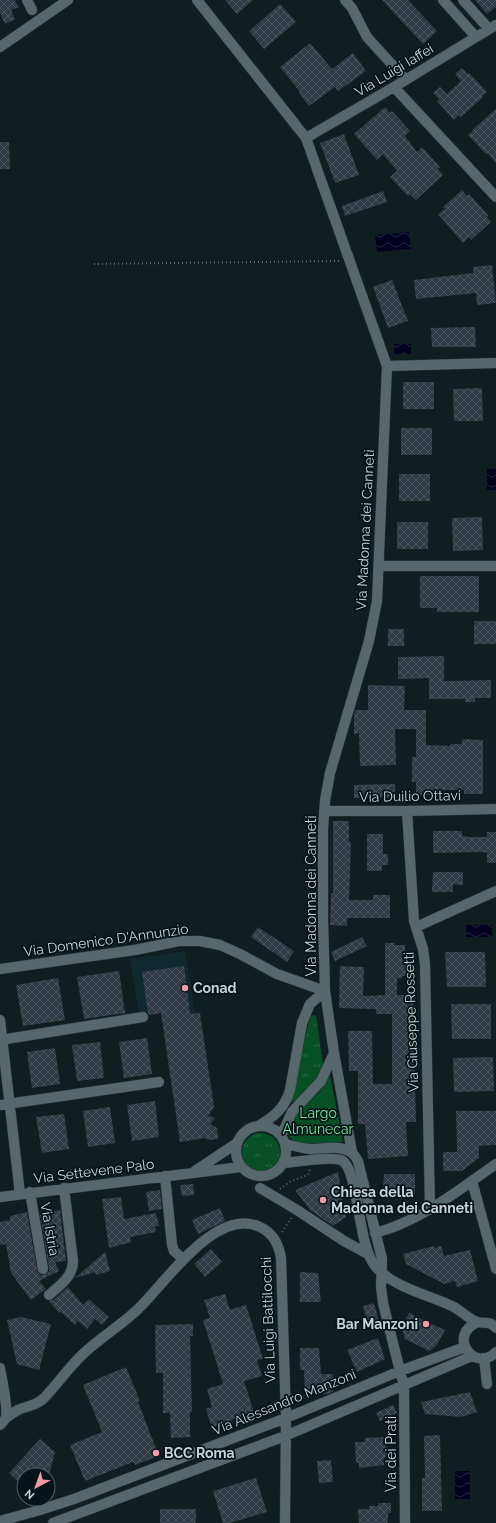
<svg xmlns="http://www.w3.org/2000/svg" width="496" height="1523" viewBox="0 0 496 1523" font-family="Raleway,sans-serif">
<style>
.built{fill:#10292e}
.grass{fill:url(#grass-tufts)}
.park{fill:#074f25}
.water{fill:url(#water-waves)}
.building{fill:url(#building-cross-hatch)}
.lines{fill:none;stroke-linecap:round;stroke-linejoin:round}
.minor-casing{stroke:#30393c;stroke-width:11}
.path{stroke:#5a676a;stroke-width:2;stroke-dasharray:1 3;stroke-linecap:butt}
.minor{stroke:#56686c;stroke-width:10}
.poi-dot{fill:#f39aa9;stroke:#051418;stroke-width:1.5}
.labels{text-anchor:middle;dominant-baseline:central;stroke-width:3.5;stroke-linejoin:round;paint-order:stroke}
.street-label{font-size:14px;fill:#c9d3d6;stroke:#051418}
.poi-label{font-size:14px;font-weight:bold;fill:#c9d3d6;stroke:#051418;text-anchor:start}
.park-label{font-size:14px;fill:#77e397;stroke:#051418}
</style>
<defs>
<pattern id="grass-tufts" width="24" height="20" patternUnits="userSpaceOnUse"><rect width="24" height="20" fill="#074f25"/><path d="M3 7l-1-3M5 7V3M7 7l1-3M15 17l-1-3M17 17v-4M19 17l1-3" fill="none" stroke="#2a6744"/></pattern>
<pattern id="water-waves" width="16" height="10" patternUnits="userSpaceOnUse"><rect width="16" height="10" fill="#030120"/><path d="M0 5q4-4 8 0t8 0" fill="none" stroke="#262540"/></pattern>
<pattern id="building-cross-hatch" width="8" height="8" patternUnits="userSpaceOnUse"><rect width="8" height="8" fill="#2f3a44"/><path d="M0 0l8 8M0 8l8-8" fill="none" stroke="#4c565e"/></pattern>
</defs>
<rect width="100%" height="100%" fill="#0e1e21"/>
<path class="built" d="M185 951 214 1131 182 1136 161 1010 139 1014 130 959Z"/>
<path class="grass" d="M313 1015 316 1016 323 1064 320 1074 296 1102 293 1103 290 1100 310 1017Z
M242 1152a19 19 0 1 1 38 0a19 19 0 1 1-38 0Z"/>
<path class="park" d="M330 1075 343 1142C329 1142 313 1145 300 1143 283 1140 287 1125 295 1114 302 1106 311 1101 318 1093 323 1088 326 1082 330 1075Z"/>
<path class="water" d="M409 232 411 249 377 252 375 235Z
M394 344H411V354H394Z
M487 469H496V490H487Z
M466 925H492V937H466Z
M455 1471H470V1499H455Z"/>
<path class="building" d="M0 0H15L19 7 11 10 15 19 5 24 0 13Z
M225 0H253L237 14Z
M382 0H408L437 31 423 44Z
M475 0H496V7L487 14Z
M280 4 296 22 264 49 249 31Z
M310 43 332 69 353 53 366 71 338 91 335 87 309 106 299 93 300 92 280 67Z
M462 68 468 74 469 73 487 92 482 96 483 97 461 117 459 115 454 120 437 101 439 99 433 93 440 87 447 94 461 81 455 74Z
M385 107 390 113 392 111 410 131 405 136 417 152 422 147 440 167 438 169 443 175 416 200 410 194 408 196 390 177 397 171 383 154 377 160 354 134Z
M496 109V163L487 153 486 154 468 135 473 131 472 130Z
M344 134 359 175 335 183 320 143Z
M0 142H9L10 169H0Z
M462 190 467 196 469 194 488 215 487 217 491 222 471 240 469 237 463 243 438 214 445 209 443 207Z
M383 191 387 202 345 216 342 206Z
M492 265 496 303 477 305 476 293 416 299 414 280 473 273V267Z
M392 280 408 321 388 328 373 287Z
M475 327 476 347H432L431 328Z
M403 382H434V409H403Z
M482 388 483 421H454L453 389Z
M401 428H432V455H401Z
M399 474H430V501H399Z
M482 517 483 550 453 551 452 518Z
M397 522H428V549H397Z
M420 576H479V612H437V608H420Z
M474 621H496V644H474Z
M388 629H404V646H388Z
M444 656V681L491 680V698H475V702H465V699H429V678L398 679V657Z
M368 685 405 686 404 710H426V745L450 746V744H462V739L483 740V794H464V790H436V795H416V782H412V757H416V729H395L396 765 360 766 359 733 354 734V716L355 710H368Z
M395 784V797L354 798V785Z
M333 821H349V842H351L349 900H373V895H390V918H347V926L330 925 331 893H333Z
M433 831H462V836H467V837H487V832H496V863H487V853L483 852 433 853Z
M367 834H383V854H388V865H382V871H367Z
M433 872H463V885L453 884V892H432Z
M258 927 294 951 287 962 251 937Z
M362 937 367 946 335 961 331 952Z
M385 943H395L394 945H405V954H412V974H408V976H402V978H397V995H413L416 1122H406L408 1156 368 1159 365 1124H358V1071H349L348 1031H372L373 1084H392V1014H376V1009L339 1008 340 966 364 967 363 996 385 995Z
M445 952H485L486 987H447Z
M184 966 190 1014 200 1013 214 1107 208 1116 215 1118 210 1124 217 1128 218 1139 208 1140 205 1138 180 1142 161 1013 149 1015 148 1013 142 972Z
M119 971 125 1013 84 1019 77 977Z
M58 978 65 1020 23 1026 16 985Z
M451 1004H491V1039H452Z
M147 1038 152 1074 124 1078 119 1042Z
M100 1042 104 1078 77 1081 72 1045Z
M55 1048 60 1084 32 1088 27 1052Z
M493 1057 494 1091 454 1092 453 1058Z
M155 1101 159 1137 132 1141 127 1105Z
M110 1107 115 1143 88 1147 83 1111Z
M456 1111H496V1145L479 1146V1158L462 1171H443V1152H457Z
M64 1114 69 1149 42 1153 36 1117Z
M338 1172 346 1217 333 1226 310 1210 295 1190Z
M384 1174H415V1196L387 1195 388 1191H383Z
M193 1184 194 1195 182 1196 180 1185Z
M160 1190 162 1209 149 1211 146 1192Z
M121 1197 124 1219 156 1213 159 1226H155L156 1232 130 1237 131 1242 109 1248 102 1199Z
M220 1208 225 1221 198 1234 192 1220Z
M60 1210 66 1261 55 1262 59 1271 39 1281 46 1289 31 1300 11 1273 6 1244 0 1245V1222L10 1220V1216L27 1212 37 1270 40 1275H44L49 1272V1268L40 1214Z
M434 1246V1248L441 1246 444 1256 470 1250 478 1281 457 1287 455 1281 444 1284 406 1264 403 1254Z
M211 1249 222 1262 205 1277 194 1264Z
M105 1252 110 1271 96 1275 95 1272 75 1278Z
M300 1272 318 1273 321 1302H300Z
M68 1287 83 1305 89 1299 109 1317 102 1325 95 1319 87 1329 78 1321 75 1325 61 1312 59 1313 49 1301 53 1300Z
M225 1294 230 1310 246 1305 263 1359 257 1360 262 1376 244 1381 254 1413 231 1420 232 1422 212 1429 206 1409 212 1407 207 1389 223 1384 203 1320 210 1318 204 1300Z
M374 1303 380 1325 369 1328 363 1306Z
M409 1313 445 1330 437 1345 429 1351 405 1339 402 1327Z
M21 1317 51 1324 39 1370 17 1364 7 1320Z
M193 1324V1336H190L192 1412H190V1437L171 1438 170 1413H163V1373H156L155 1325Z
M378 1338 385 1359 357 1372 347 1350Z
M300 1348H319L321 1374H333V1392L328 1394H305L304 1370H300Z
M126 1367 140 1401 138 1402 159 1456 135 1465 133 1462 85 1481 70 1445 102 1432 83 1385Z
M470 1392 477 1412 461 1417 425 1414 421 1402Z
M393 1405 397 1413 380 1421 376 1413Z
M440 1435 442 1511H422V1478H425L424 1436Z
M385 1437 387 1457H384V1465L359 1468V1463H356L355 1442H365V1438Z
M40 1439 55 1452 49 1475H24V1487L9 1473Z
M331 1460 333 1482 319 1483 317 1461Z
M256 1478 267 1512 230 1523H223L213 1491Z
M378 1503H391V1513H388V1523H359L358 1509H369V1506H378Z
M160 1509H196V1523H160Z"/>
<g class="lines">
<g class="minor-casing">
<path id="minor" d="M27 0 32 10
M197 0 306 138 387 366 377 601 369 641 330 773 325 801 323 829V919L325 991 334 1053 352 1152
M345 0 352 8 367 37 406 80
M443 0 476 37
M463 0 489 29
M0 47 68 0
M394 87 496 197
M306 138 394 87 496 25
M387 366 496 363
M379 566H496
M324 811H407L496 809
M407 811 414 921 423 949 425 964 430 1209
M416 927 496 891
M0 969 135 950 179 941H200L220 945 240 954 277 974 325 991
M0 1020 20 1194
M0 1040 143 1017
M0 1105 159 1082
M236 1151a25 25 0 1 1 50 0a25 25 0 1 1-50 0Z
M258 1126C274 1117 285 1108 290 1090L302 1023 310 1004 325 991
M281 1136 292 1112 321 1081 334 1053
M285 1144C293 1146 301 1148 310 1149 327 1149 349 1142 358 1161L382 1259 381 1287 383 1303 400 1371 404 1385 405 1523
M284 1163C297 1162 329 1156 341 1160 359 1167 357 1247 376 1267 394 1288 430 1295 454 1307 461 1311 469 1319 477 1322 485 1324 489 1320 496 1328
M195 1171 237 1143
M165 1176 172 1245 174 1251 183 1259
M472 1181 496 1269
M260 1188 297 1210 344 1241 368 1254
M30 1192 43 1269
M0 1197 241 1167
M375 1233C421 1221 457 1191 496 1164
M49 1295C60 1285 73 1277 73 1261L64 1188
M478 1322C446 1335 475 1374 496 1352
M484 1358 487 1384
M0 1368C2 1381 8 1405 6 1417 5 1420 2 1423 0 1425
M6 1418C10 1415 14 1412 18 1410 27 1406 35 1406 43 1399 57 1385 68 1368 83 1354 100 1338 120 1326 137 1310 165 1284 215 1206 260 1227 273 1233 279 1245 281 1258L286 1418 285 1523
M0 1521 40 1510 74 1499 286 1418 400 1371 465 1347
M53 1523 285 1436 472 1356"/>
</g>
<path class="path" d="M94 264 339 261
M280 1189 289 1182 308 1175 310 1169
M282 1232 292 1217"/>
<use href="#minor" class="minor"/>
</g>
<g class="poi-dot">
<circle cx="185" cy="988" r="4"/>
<circle cx="323" cy="1200" r="4"/>
<circle cx="426" cy="1324" r="4"/>
<circle cx="156" cy="1453" r="4"/>
</g>
<g class="labels">
<g class="street-label">
<text transform="translate(394 70) rotate(-31)">Via Luigi Iaffei</text>
<text transform="translate(365 530) rotate(-87)">Via Madonna dei Canneti</text>
<text transform="translate(410 796) rotate(-1)">Via Duilio Ottavi</text>
<text transform="translate(311 896) rotate(-90)">Via Madonna dei Canneti</text>
<text transform="translate(106 940) rotate(-8)">Via Domenico D'Annunzio</text>
<text transform="translate(411 1022) rotate(-92)">Via Giuseppe Rossetti</text>
<text transform="translate(94 1171) rotate(-7)">Via Settevene Palo</text>
<text transform="translate(50 1229) rotate(80)">Via Istria</text>
<text transform="translate(268 1320) rotate(-92)">Via Luigi Battilocchi</text>
<text transform="translate(284 1402) rotate(-22)">Via Alessandro Manzoni</text>
<text transform="translate(391 1454) rotate(-90)">Via dei Prati</text>
</g>
<g class="poi-label">
<text x="193" y="988">Conad</text>
<text x="331" y="1192">Chiesa della<tspan x="331" dy="16">Madonna dei Canneti</tspan></text>
<text x="418" y="1324" text-anchor="end">Bar Manzoni</text>
<text x="164" y="1453">BCC Roma</text>
</g>
<g class="park-label">
<text x="318" y="1113">Largo<tspan x="318" dy="16">Almunecar</tspan></text>
</g>
</g>
<g transform="translate(36 1487) rotate(221)"><circle r="19" fill="#051418" stroke="#536064"/>
<path d="M0-3L7 15L0 10L-7 15Z" fill="#f39aa9"/>
<text y="-6" font-size="11" font-weight="bold" text-anchor="middle" fill="#c9d3d6">N</text>
</g>
</svg>
